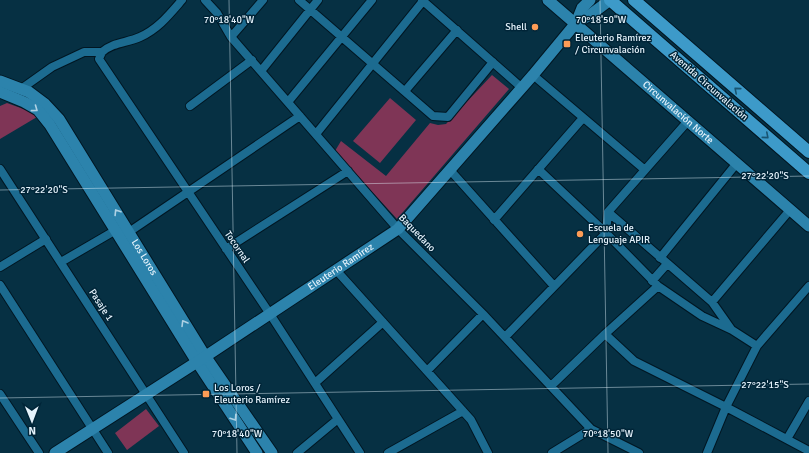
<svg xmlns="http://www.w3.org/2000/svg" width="809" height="453" viewBox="0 0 809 453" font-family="Signika,sans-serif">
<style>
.green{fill:#7f3556}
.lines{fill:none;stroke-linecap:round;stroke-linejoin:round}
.street-casing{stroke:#011622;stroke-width:10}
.secondary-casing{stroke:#011622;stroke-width:13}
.primary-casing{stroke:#011622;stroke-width:14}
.street{stroke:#1c6b90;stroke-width:8}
.secondary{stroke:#2c83ac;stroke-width:11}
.primary{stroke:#3d9ac9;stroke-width:12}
.oneway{stroke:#185472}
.oneway2{stroke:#aed1e4}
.ticks{fill:none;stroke:#e5f3fc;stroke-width:1;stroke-opacity:0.45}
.poi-dot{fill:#fd9c56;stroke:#002538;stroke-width:1.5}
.labels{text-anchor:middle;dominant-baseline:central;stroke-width:3;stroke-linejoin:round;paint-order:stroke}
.poi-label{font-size:10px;fill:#e5f3fc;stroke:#002538;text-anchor:start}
.street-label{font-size:10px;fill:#e5f3fc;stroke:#002538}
.ticks-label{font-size:10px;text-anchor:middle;fill:#e5f3fc;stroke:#002538;stroke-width:3;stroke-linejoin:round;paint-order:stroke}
</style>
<rect width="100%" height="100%" fill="#063043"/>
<path class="green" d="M492 75 509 89 397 219 335 151 341 141 386 176 430 123 438 125 446 124Z
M390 98 416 120 380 163 353 141Z
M7 103 29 111 37 117 0 139V106Z
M146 409 159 426 127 450 115 433Z"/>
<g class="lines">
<g class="street-casing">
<path id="street" d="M205 0 217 13 231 37 398 229 483 314 591 429 639 453
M299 0 433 116 448 117 493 62
M422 0 522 88
M231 37 263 0
M102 52 99 59 270 314 360 453
M261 71 318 0
M533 75 645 170
M21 89 52 67 84 52H102C113 42 127 43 140 37 158 29 169 15 182 0
M405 91 457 30
M288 102 372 0
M190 106 252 60
M316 134 423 1
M0 169 184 453
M538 169 606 233 658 286 702 316 732 330 757 346
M450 170 554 286
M608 212 712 302 731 329
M608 212 688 121
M494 220 583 118
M226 249 348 171
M660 258 737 163
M61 262 116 230 129 232 300 116
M0 267 46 239
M336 270 471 420 488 453
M652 281 667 264
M0 285 108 453
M712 302 790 210
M605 334 634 361 726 407 809 451
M505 337 606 233 608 212
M427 371 483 314
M315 383 383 322
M551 386 605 334 658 286
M0 394 39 453
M787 439 809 401
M297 453 338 419
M388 453 463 411
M552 453 591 429
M707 453 726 407 757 346 809 286"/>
</g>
<g class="secondary-casing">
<g id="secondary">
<path id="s1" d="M548 0 809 226"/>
<path d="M576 23 590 15 610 0"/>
<path id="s2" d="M0 81 29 92 45 104 59 119 205 356 272 453"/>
<path d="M0 92 24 102 38 110 50 125 197 362 257 453"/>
<path id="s3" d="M55 453 197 362 398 229 533 75 576 23 582 8 590 0"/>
</g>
</g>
<g class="primary-casing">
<path id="primary" d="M610 0 809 173
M634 0 809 152"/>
</g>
<use href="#street" class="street"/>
<use href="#secondary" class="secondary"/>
<use href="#primary" class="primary"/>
</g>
<defs><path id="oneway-chevron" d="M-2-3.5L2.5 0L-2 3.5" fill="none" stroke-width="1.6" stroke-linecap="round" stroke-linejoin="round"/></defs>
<g class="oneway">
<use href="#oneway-chevron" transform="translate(737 90) rotate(-139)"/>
<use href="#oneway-chevron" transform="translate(766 136) rotate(41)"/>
</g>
<g class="oneway2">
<use href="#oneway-chevron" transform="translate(35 109) rotate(36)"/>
<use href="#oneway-chevron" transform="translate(117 212) rotate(-122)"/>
<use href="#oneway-chevron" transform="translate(184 323) rotate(-121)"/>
<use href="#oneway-chevron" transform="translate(234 418) rotate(57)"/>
</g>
<path class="ticks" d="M229 0 237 453M600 0 608 453M0 190 809 176M0 398 809 384"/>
<g class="poi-dot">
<circle cx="535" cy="27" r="4"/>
<rect x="563" y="40" width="8" height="8" rx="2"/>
<circle cx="580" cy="234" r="4"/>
<rect x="202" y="390" width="8" height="8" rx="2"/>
</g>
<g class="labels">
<g class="poi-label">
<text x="527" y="27" text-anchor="end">Shell</text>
<text x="575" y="38">Eleuterio Ramírez<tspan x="575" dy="12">/ Circunvalación</tspan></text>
<text x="588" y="228">Escuela de<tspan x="588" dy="12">Lenguaje APIR</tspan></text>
<text x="214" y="388">Los Loros /<tspan x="214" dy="12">Eleuterio Ramírez</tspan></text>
</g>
<g class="street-label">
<text transform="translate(709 86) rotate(41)">Avenida Circunvalación</text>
<text stroke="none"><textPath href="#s1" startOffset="172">Circunvalación Norte</textPath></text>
<text transform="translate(417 233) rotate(46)">Baquedano</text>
<text transform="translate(237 247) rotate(56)">Tocornal</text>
<text stroke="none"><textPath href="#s2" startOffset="234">Los Loros</textPath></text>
<text stroke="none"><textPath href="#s3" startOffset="341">Eleuterio Ramírez</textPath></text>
<text transform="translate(101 305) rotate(57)">Pasaje 1</text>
</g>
</g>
<g class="ticks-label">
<text x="229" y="23">70°18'40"W</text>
<text x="601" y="23">70°18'50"W</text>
<text x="765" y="179">27°22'20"S</text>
<text x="44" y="193">27°22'20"S</text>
<text x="765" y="388">27°22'15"S</text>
<text x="237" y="437">70°18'40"W</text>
<text x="608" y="437">70°18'50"W</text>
</g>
<g transform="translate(32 421) rotate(179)" stroke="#002538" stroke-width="3" paint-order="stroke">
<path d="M0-3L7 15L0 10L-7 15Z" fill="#e5f3fc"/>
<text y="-6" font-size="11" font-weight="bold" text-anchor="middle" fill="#e5f3fc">N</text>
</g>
</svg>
